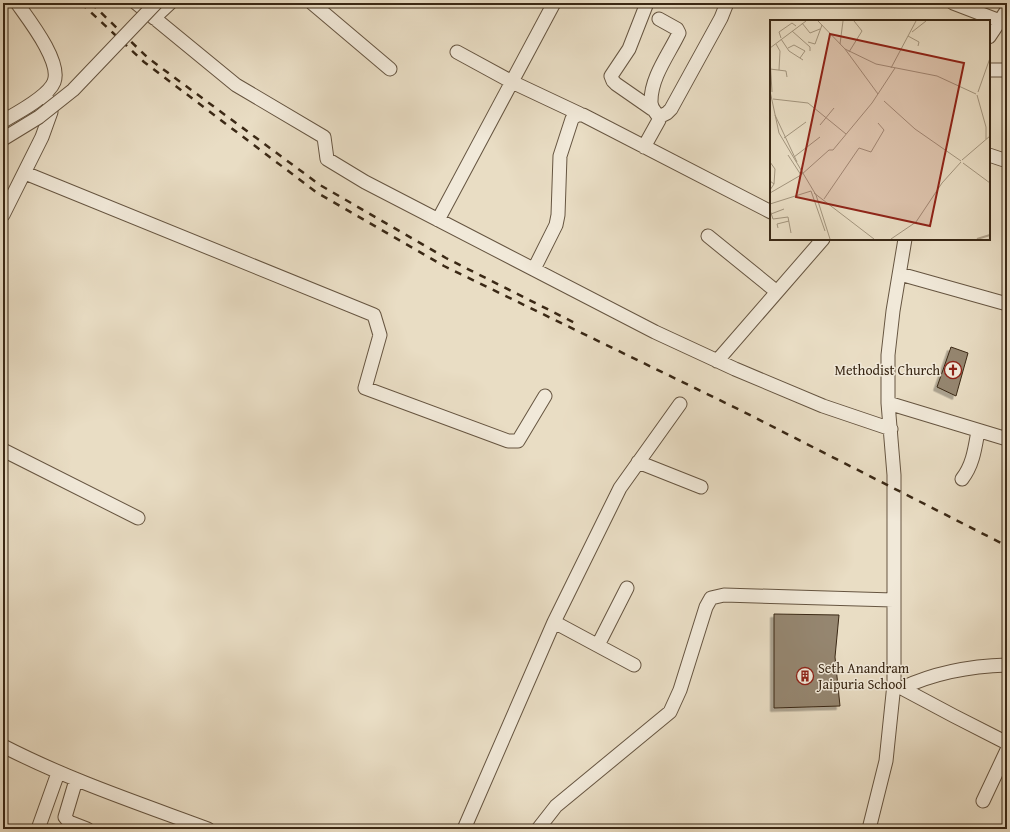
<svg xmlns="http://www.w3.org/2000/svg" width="1010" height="832" viewBox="0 0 1010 832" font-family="'Gentium Book Plus',serif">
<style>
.building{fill:#958670;stroke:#3a2815;filter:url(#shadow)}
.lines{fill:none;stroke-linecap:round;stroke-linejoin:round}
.minor-casing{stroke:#665541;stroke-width:15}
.minor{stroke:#f1e9d9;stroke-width:13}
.rail{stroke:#3a2815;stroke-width:2.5;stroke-dasharray:7 7;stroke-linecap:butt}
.minor-bridge-casing{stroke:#665541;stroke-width:15;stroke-linecap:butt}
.minor-bridge{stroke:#f1e9d9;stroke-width:13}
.labels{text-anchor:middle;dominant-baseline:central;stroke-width:3;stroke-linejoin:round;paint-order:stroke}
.poi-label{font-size:14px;fill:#3a2815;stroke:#f1e9d9;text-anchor:end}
.inset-river{fill:none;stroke:#ae9f88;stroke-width:2}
.inset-road{fill:none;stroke:#a3957e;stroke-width:1}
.view{fill:#8f2418;fill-opacity:0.15;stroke:#8f2418;stroke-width:2}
.inset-edge{fill:none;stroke:#3a2815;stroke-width:2}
</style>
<defs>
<filter id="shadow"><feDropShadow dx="-3.5" dy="3.5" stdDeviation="0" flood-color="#0004"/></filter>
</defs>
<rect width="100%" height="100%" fill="#e9ddc4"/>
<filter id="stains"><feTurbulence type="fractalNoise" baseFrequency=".005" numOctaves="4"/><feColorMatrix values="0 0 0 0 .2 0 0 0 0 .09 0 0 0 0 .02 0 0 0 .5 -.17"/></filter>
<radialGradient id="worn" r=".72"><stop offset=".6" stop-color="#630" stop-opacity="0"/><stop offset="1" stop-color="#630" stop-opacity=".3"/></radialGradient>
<path class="building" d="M951 347 968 353 956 396 937 387Z
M774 614 839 615 835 657 840 706 774 708Z"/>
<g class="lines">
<g class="minor-casing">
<path id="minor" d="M136 3 236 85 324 137 327 159 365 182 655 332 735 369 823 406 891 429
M312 3 390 69
M647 3 629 49 611 76 613 81 616 84 652 109
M953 3 1000 21
M154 18 170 3
M989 37 1007 10
M457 52 512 82 580 114
M989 70H1007
M659 117 667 113 671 109 721 18 727 3
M3 121C17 113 48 97 54 82 62 62 29 20 17 3
M644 147 659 120C659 113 650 110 651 101 651 77 669 54 679 33L677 29 659 19
M989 155 1007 161
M25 173 374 315 380 335 365 388 508 441H518L545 396
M3 215 42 137 51 112 49 101
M438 220 554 3
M708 236 777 292
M534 269 556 225 558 215 560 156 572 119 577 115H583L771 212
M900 274 1007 304
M717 361 823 239
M888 403 1007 439
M3 450 138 518
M638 462 701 487
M962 479C973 465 975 448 978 431
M554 622 634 665
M598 645 627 588
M894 684 954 716 1007 743
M902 688C934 673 971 666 1007 665
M3 746C69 780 138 803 208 829
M76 780 65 817 69 822 87 829
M983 801 1007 750
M38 829 58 773
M464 829 554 622 620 488 680 404
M538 829 556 806 670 712 680 690 706 607 711 598 724 595 893 600
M869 829 886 761 894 684V475L888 403V355L893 311 905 239"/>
</g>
<use href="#minor" class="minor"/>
<path class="rail" d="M81 3 144 62 316 192 444 266 740 410 1007 546
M91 3 148 58 320 185 446 258 575 323"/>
<g class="minor-bridge-casing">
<path id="minor-bridge" d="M3 139 39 117 73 90 156 3"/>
</g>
<use href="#minor-bridge" class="minor-bridge"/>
</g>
<defs>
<g id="church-ring" transform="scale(0.9)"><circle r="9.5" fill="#f1e9d9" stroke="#8f2418" stroke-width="1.5"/><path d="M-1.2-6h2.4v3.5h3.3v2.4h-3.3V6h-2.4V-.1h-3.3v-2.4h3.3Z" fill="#8f2418"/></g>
<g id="building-ring" transform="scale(0.9)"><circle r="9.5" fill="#f1e9d9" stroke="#8f2418" stroke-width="1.5"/><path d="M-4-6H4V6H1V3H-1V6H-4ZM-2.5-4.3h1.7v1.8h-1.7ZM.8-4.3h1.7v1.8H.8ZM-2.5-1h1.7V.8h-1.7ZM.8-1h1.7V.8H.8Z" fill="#8f2418"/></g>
</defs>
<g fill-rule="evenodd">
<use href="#church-ring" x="953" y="370"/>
<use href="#building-ring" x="805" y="676"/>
</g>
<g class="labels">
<g class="poi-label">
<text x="940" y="370">Methodist Church</text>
<text x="818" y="668" text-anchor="start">Seth Anandram<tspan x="818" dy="16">Jaipuria School</tspan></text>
</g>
</g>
<g transform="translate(770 20)">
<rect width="220" height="220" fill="#e9ddc4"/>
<path class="inset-river" d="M207 219 220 215"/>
<path class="inset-road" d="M48 1 75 29 108 74M32 3 40 13 50 9M22 11 40 27V31M142 12 156 1M138 16 149 22 148 26M11 18 9 12 22 3 26 6M11 19 19 31 33 40M38 22 45 24 52 5M6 24 10 31 9 50M70 24 73 1M0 28 36 1M18 28 24 25 35 31 30 38M75 29 106 44 167 56 206 74M79 32 92 11 84 1M0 38 2 72M121 48 146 1M0 49 16 51 17 57M0 71 9 113 46 175 60 219M208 72 220 38M207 75 216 107V119M3 79 38 83 76 114M114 81 145 109 191 141M5 95 27 142M50 105 64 88M14 118 36 102M18 135 31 155M24 137 50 117M192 140 220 116M0 142 5 149 4 164M193 143 220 163M0 161 4 164 0 170M0 173 31 155 59 130H63L102 83 125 48M44 173 104 219M54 179 89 128 101 132 114 110 108 103M0 184 41 171 55 211M0 190 3 199 18 197 21 213M1 194 14 189M8 208 7 204 19 201M121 219 146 202 172 163 191 142"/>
<path class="view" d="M60 14 194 43 160 206 26 177Z"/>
<rect width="220" height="220" class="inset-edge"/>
</g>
<rect width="1010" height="832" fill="none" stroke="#e9ddc4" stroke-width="16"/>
<rect x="4" y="4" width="1002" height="824" fill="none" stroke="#3a2815" stroke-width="2"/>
<rect x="8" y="8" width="994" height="816" fill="none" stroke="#3a2815"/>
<rect width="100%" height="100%" filter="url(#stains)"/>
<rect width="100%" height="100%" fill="url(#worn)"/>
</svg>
